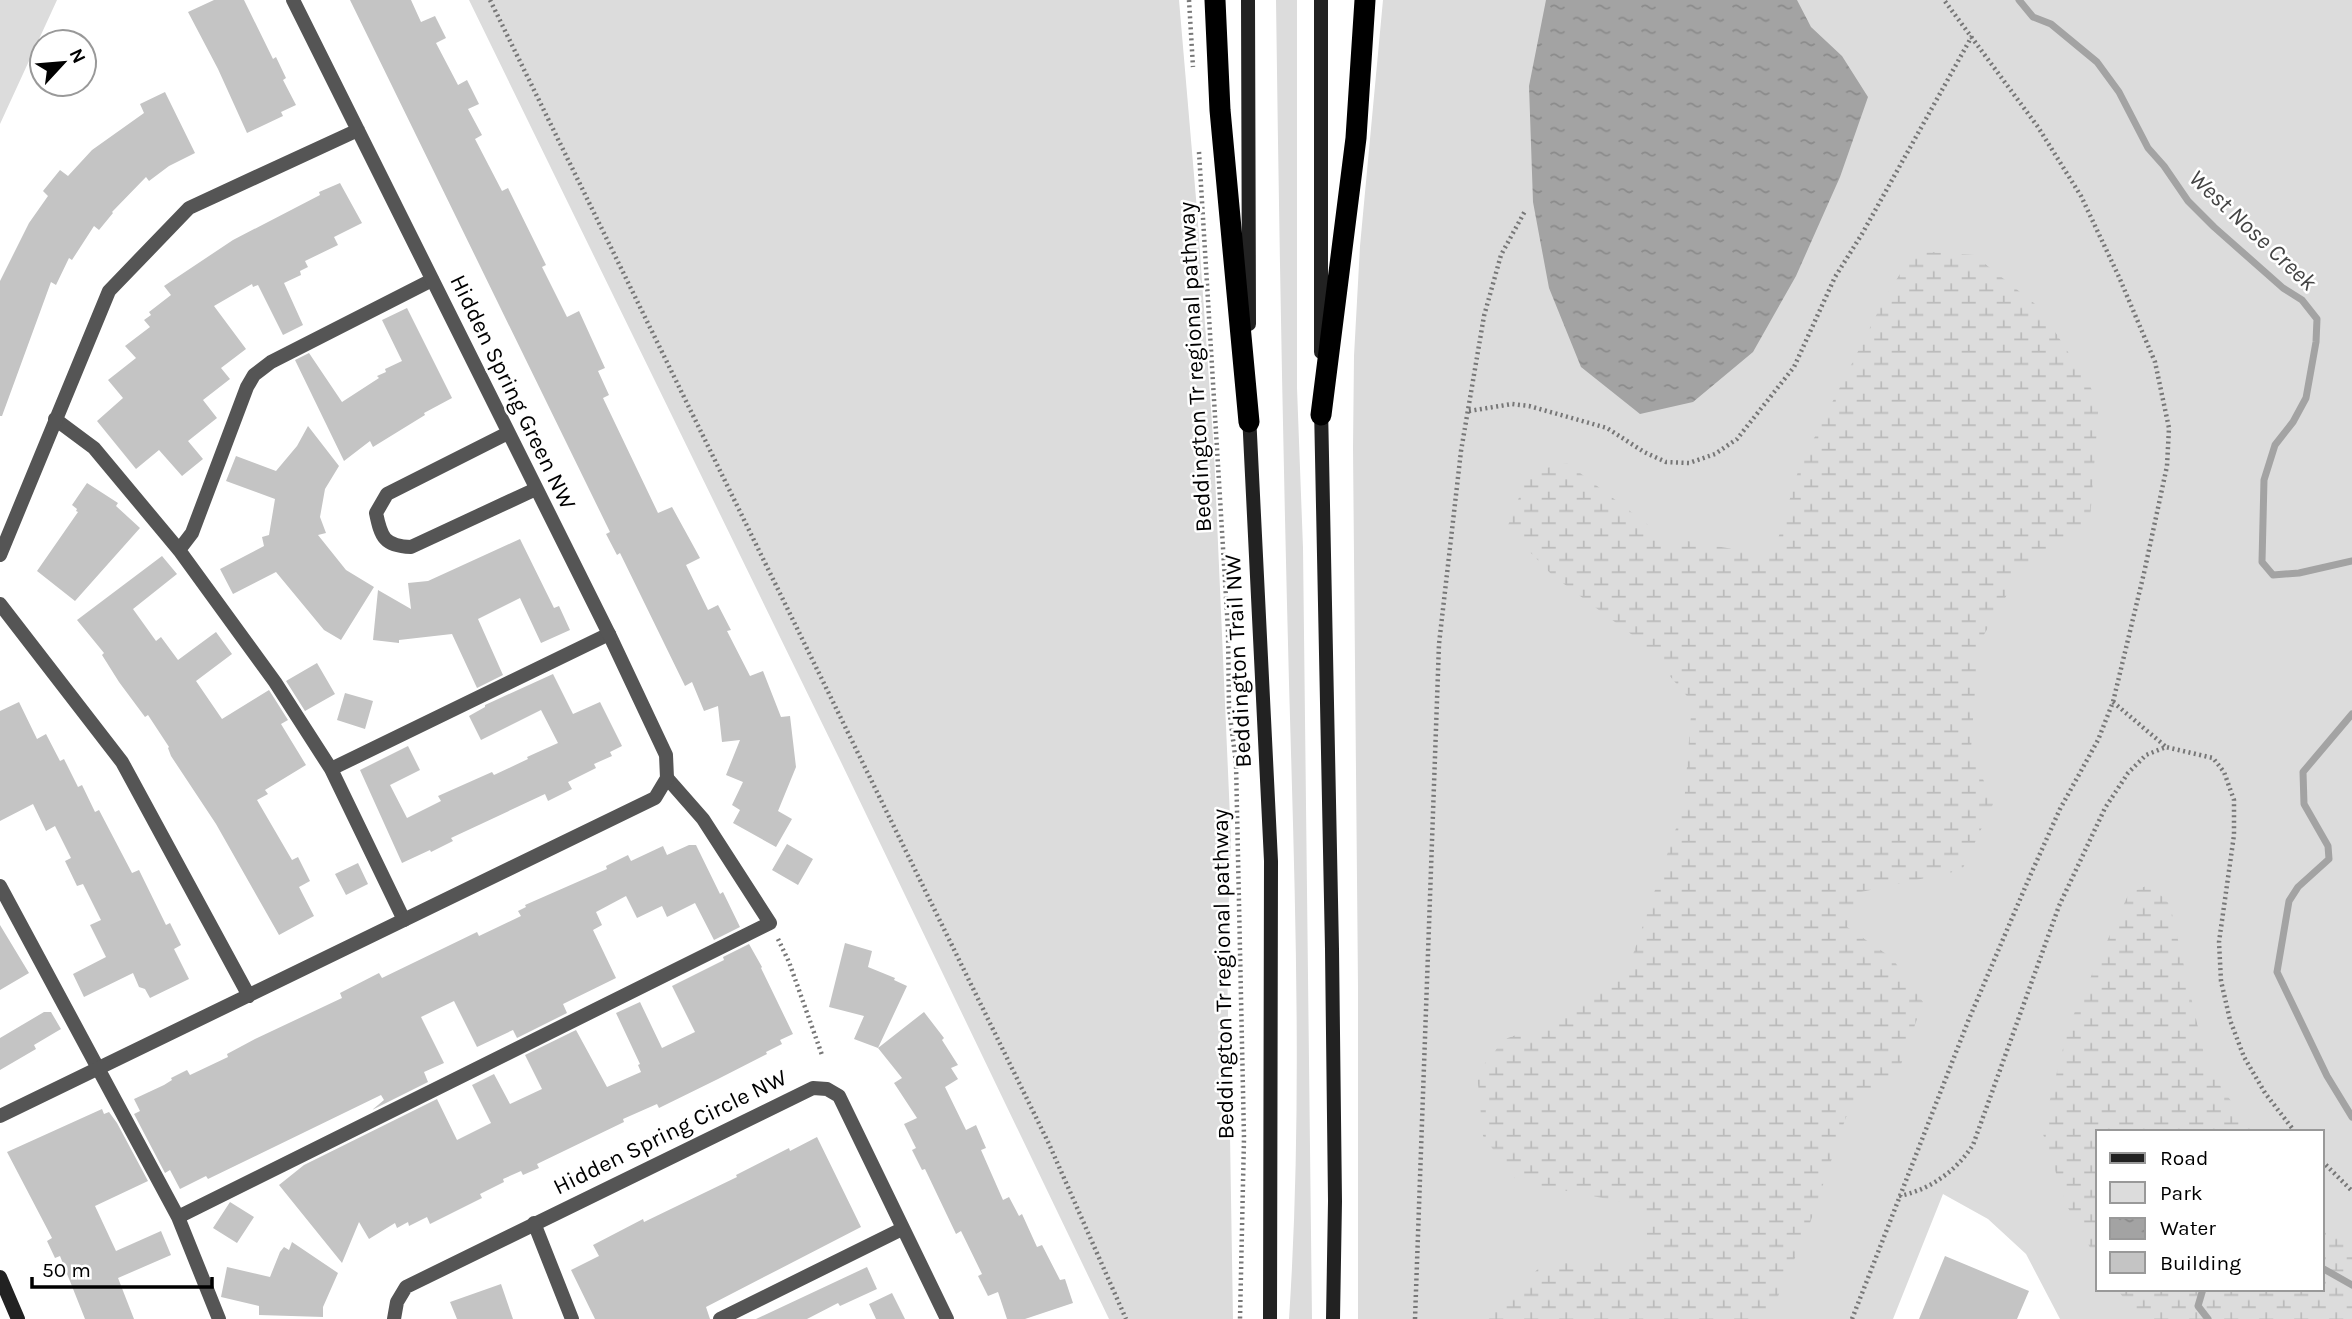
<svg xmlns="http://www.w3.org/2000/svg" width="2352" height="1319" viewBox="0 0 2352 1319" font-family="Karla,sans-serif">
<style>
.green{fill:#dcdcdc;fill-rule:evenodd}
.wetland{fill:url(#wetland-marsh)}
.water{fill:url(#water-ripples)}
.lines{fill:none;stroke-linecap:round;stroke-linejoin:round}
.stream{stroke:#a3a3a3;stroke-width:7}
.building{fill:#c4c4c4}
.path{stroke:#777;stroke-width:4.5;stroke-dasharray:2 3.5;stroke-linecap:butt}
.lane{stroke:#555;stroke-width:14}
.street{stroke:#555;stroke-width:14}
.secondary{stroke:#222;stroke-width:14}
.highway{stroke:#000;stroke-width:21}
.labels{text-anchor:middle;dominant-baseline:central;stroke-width:5;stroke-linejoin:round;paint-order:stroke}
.street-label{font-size:23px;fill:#000;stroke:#fff}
.water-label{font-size:24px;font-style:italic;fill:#444;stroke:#fff}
</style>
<defs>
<pattern id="wetland-marsh" width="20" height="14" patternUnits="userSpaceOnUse" patternTransform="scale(1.75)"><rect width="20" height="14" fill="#dcdcdc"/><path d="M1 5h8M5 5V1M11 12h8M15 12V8" fill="none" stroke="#bbb"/></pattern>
<pattern id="water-ripples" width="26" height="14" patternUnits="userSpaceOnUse" patternTransform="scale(1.75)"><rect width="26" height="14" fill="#a3a3a3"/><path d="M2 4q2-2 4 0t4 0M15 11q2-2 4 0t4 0" fill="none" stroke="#8b8b8b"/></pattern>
</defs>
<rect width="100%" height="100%" fill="#fff"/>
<path class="green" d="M0 0H57L0 124Z
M469 0H1179L1197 210 1214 452 1231 840 1227 953 1233 1319H1109L840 760Z
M1276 0H1297V388L1303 548 1312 1319H1289C1303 1107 1295 895 1289 683 1283 455 1279 228 1276 0Z
M1383 0H2352V1319H2060L2026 1254 1988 1219 1943 1194 1893 1319H1358V988L1353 448 1354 356 1360 246ZM2098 1132H2322V1289H2098Z"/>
<path class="wetland" d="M1915 251 1974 255 2040 308 2099 401 2090 520 2016 579 1978 645 1971 749 1993 804 1962 870 1861 892 1847 927 1892 958 1923 1002 1898 1073 1846 1117 1809 1226 1768 1319H1487L1545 1262 1634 1260 1648 1243 1643 1206 1517 1181 1483 1136 1477 1073 1505 1039 1563 1018 1628 969 1684 805 1692 702 1639 640 1552 575 1507 528 1529 472 1567 463 1664 537 1773 556 1799 468 1887 294Z
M2151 884 2170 905 2207 1067 2253 1132H2098V1262L2067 1206 2042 1131 2069 1025 2129 893Z
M2322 1217 2352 1249V1319H2139L2117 1289H2322Z"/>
<path class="water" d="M1546 0H1797L1811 27 1842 56 1868 97 1840 177 1796 276 1753 352 1693 402 1640 414 1581 367 1549 288 1533 202 1529 86Z"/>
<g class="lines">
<path class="stream" d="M2019 0 2033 17 2051 24 2097 62 2119 92 2148 148 2164 166 2188 201 2214 227 2283 288 2302 300 2317 319 2316 342 2306 398 2293 422 2275 445 2264 480 2262 562 2273 575 2299 573 2352 561
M2352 714 2303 772 2304 804 2328 846 2329 859 2298 887 2289 901 2277 972 2327 1076 2352 1117
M2322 1268 2352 1285
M2203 1289 2198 1306 2208 1319"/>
</g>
<path class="building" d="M214 0H244L273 59 276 57 286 78 283 80 296 105 281 112 283 116 247 133 218 69 188 12Z
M350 0H411L421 22 435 16 446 38 436 43 458 85 467 80 479 104 468 109 482 135 475 139 502 191 508 188 546 265 542 267 567 317 579 311 605 368 598 371 609 395 603 398 658 513 672 507 700 558 686 565 708 610 718 605 731 630 727 631 750 676 763 671 781 717 790 716 796 767 778 811 792 819 776 847 733 823 740 810 732 805 743 782 726 775 740 740 722 742 718 706 704 711 692 682 685 686 620 553 617 555 606 534 610 532Z
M165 92 195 153 169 166 149 181 146 177 112 212 113 213 99 230 94 226 72 260 69 258 56 285 51 282 2 416H0V281L29 223 48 196 43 191 60 170 68 176 92 150 144 113 140 104Z
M340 183 362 223 334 237 338 245 305 261 308 267 300 271 301 275 284 283 303 325 283 335 258 285 253 287 252 284 214 306 246 349 221 368 230 379 203 400 217 418 188 441 203 459 182 476 159 450 136 469 97 421 123 398 108 380 136 358 125 346 150 327 144 320 151 315 149 312 171 295 164 286 233 240 320 195 319 192Z
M407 308 452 398 424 413 425 415 373 447 370 441 344 461 295 360 309 353 342 402 379 378 377 376 386 372 385 369 402 361 382 320Z
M308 426 339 466 325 489 320 517 326 533 318 535 346 570 374 587 341 640 324 630 276 572 233 594 220 569 264 546 262 537 269 535 275 499 226 481 236 456 276 471 297 446Z
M87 483 118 503 116 506 140 528 75 601 37 571 78 512 76 511 77 509 72 505Z
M520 539 554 608 559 606 570 630 541 643 520 598 478 619 503 675 477 688 452 634 399 640V643L373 640 378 590 411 609 408 583 428 581Z
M162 556 177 574 133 609 156 641 161 637 178 660 216 632 232 654 196 681 222 719 269 690 288 720 281 724 306 765 265 790 268 794 257 800 292 860 298 857 310 881 299 887 314 916 279 935 216 824 171 756 168 748 169 747 148 715 145 717 119 682 102 655 104 653 77 620Z
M317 663 335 694 305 711 286 681Z
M553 674 573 714 600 702 622 746 610 752 612 756 594 764 596 768 568 782 572 789 548 801 545 794 451 838 453 841 431 852 430 850 402 863 360 770 408 746 420 770 390 785 407 818 441 801 438 796 492 772 494 775 528 759 527 757 558 743 541 710 481 740 469 716 485 707V705Z
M345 693 373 701 365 729 337 720Z
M19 702 37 739 46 734 60 761 64 759 78 787 82 785 95 812 99 810 132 873 139 870 166 925 170 923 181 945 174 949 189 979 150 998 145 989 139 987 133 973 84 997 73 974 106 957 90 925 101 920 83 884 77 886 65 861 71 858 55 826 46 831 33 804 0 821V711Z
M787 844 813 859 798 885 772 870Z
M689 845H696L720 894 723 892 740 927 714 940 695 903 667 917 662 906 637 918 626 896 596 912 602 925 593 930 616 978 563 1004 567 1013 517 1038 513 1030 477 1047 454 1001 421 1017 444 1063 424 1072 428 1082 372 1110 384 1100 381 1095 208 1179 206 1176 180 1189 170 1170 165 1173 134 1114 140 1111 134 1099 164 1085 172 1080 171 1078 187 1070 190 1075 228 1057 227 1054 255 1039 342 998 340 993 379 973 382 978 477 932 479 936 521 916 518 911 526 907 525 905 607 869 606 866 628 855 631 861 663 846 667 855Z
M358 863 368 884 346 895 335 874Z
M0 925 29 973 0 990Z
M845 943 872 951 868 967 895 978 894 980 907 986 878 1048 924 1012 944 1038 942 1040 958 1065 951 1068 958 1079 945 1087 966 1130 976 1125 986 1148 981 1150 1003 1200 1009 1197 1019 1216 1022 1214 1037 1247 1042 1245 1060 1280 1065 1279 1073 1303 1025 1319H1007L998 1292 988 1296 978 1276 982 1274 961 1231 956 1234 925 1169 922 1170 912 1150 916 1148 904 1124 917 1118 894 1083 902 1078 878 1048 854 1039 864 1016 829 1007Z
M749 944 762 967 761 968 793 1034 780 1040 782 1044 766 1052 767 1054 718 1079 659 1108 657 1104 623 1119 624 1122 537 1164 539 1168 523 1175 521 1171 503 1179 504 1182 480 1194 482 1198 430 1224 427 1217 409 1226 408 1222 397 1228 395 1223 369 1239 359 1222 342 1263 279 1185 304 1165 437 1099 457 1140 491 1123 472 1085 494 1074 510 1104 542 1089 525 1055 576 1030 607 1087 641 1072 638 1065 640 1064 616 1013 640 1002 662 1048 695 1032 672 986 724 960 723 957Z
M44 1012H51L61 1029 34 1045 36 1049 0 1070V1038Z
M102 1109 104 1114 109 1112 117 1123 148 1181 95 1206 116 1251 161 1231 171 1255 118 1278 134 1319H85L60 1256 55 1258 47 1241 52 1238 7 1152Z
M817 1137 861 1227 706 1307 710 1319H595L571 1270 599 1256 593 1245 643 1219 644 1222 737 1177 736 1175 789 1148 790 1151Z
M230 1202 254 1217 237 1243 213 1228Z
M292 1242 338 1273 323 1307V1317L259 1315V1306L221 1297 227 1267 270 1277 280 1252 284 1247 289 1250Z
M1945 1256 2029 1291 2017 1319H1919Z
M867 1267 877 1289 840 1306 838 1303 807 1319H756Z
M501 1284 513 1319H457L450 1302Z
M892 1293 905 1319H876L869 1304Z"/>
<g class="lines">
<path class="path" d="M490 0 1049 1144 1126 1319
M1189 0 1193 67
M1199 152 1228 630 1229 708 1236 763 1244 1138 1240 1319
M1469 411 1512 404 1529 406 1607 428 1644 452 1666 462 1689 463 1715 454 1737 439 1794 367 1835 277 1862 234 1972 36
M2113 702 2165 746
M778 939 789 962 822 1055
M2322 1161 2352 1191
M1899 1196C1930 1190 1956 1171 1973 1145L2059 906 2105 808 2128 773 2146 755 2166 747 2213 758 2224 772 2234 800V835L2219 942 2221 981 2230 1020 2244 1057 2265 1093 2295 1132
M1415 1319 1439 644 1461 451 1484 316 1501 255 1525 211
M1852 1319 1969 1019 2030 876 2060 809 2098 740 2113 702 2144 573 2167 466 2169 428 2155 362 2119 277 2081 196 2038 127 1944 0"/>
<path class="lane" d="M55 419 94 448 179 550 275 682 331 769 404 920
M179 550 192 533 247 387 254 375 271 362 432 280
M331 769 609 634
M0 886 178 1217 219 1319
M178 1217 770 923 703 819 667 778
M534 1223 572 1319
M720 1319 902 1229"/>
<path class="street" d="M508 433 387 494 376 513C381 537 384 546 411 547L536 489
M0 555 109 291 189 208 358 130
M0 604 122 762 249 996
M0 1116 655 798 667 778 666 755 609 634 293 0
M394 1319 397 1302 406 1287 813 1088 827 1089 839 1096 947 1319"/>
<path class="secondary" d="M1248 0 1249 324
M1321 352V0
M1321 407 1332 949 1335 1201 1333 1319
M1249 414 1271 861 1270 1319
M0 1277 18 1319"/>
<path class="highway" d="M1215 0 1220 110 1249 422
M1321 415 1356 138 1365 0"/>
</g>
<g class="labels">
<g class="street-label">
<text transform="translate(1195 367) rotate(-93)">Beddington Tr regional pathway</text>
<text transform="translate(513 392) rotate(64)">Hidden Spring Green NW</text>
<text transform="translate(1238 661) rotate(-93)">Beddington Trail NW</text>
<text transform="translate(1223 974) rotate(-91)">Beddington Tr regional pathway</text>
<text transform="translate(670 1132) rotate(-26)">Hidden Spring Circle NW</text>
</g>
<g class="water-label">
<text transform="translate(2253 230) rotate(43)">West Nose Creek</text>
</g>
</g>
<rect x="2096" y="1130" width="228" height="161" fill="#ffffff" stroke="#999999" stroke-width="2"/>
<rect x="2110" y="1153" width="35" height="10" fill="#222222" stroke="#999999" stroke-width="2"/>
<text x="2160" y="1165" font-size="21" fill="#000000">Road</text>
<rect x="2110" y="1182" width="35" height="21" fill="#dcdcdc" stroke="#999999" stroke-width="2"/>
<text x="2160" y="1200" font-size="21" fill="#000000">Park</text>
<rect x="2110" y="1218" width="35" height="21" fill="url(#water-ripples)" stroke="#999999" stroke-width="2"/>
<text x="2160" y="1235" font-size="21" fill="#000000">Water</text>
<rect x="2110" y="1252" width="35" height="21" fill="#c4c4c4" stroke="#999999" stroke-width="2"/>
<text x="2160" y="1270" font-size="21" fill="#000000">Building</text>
<g transform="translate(63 63) rotate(64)"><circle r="33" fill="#ffffff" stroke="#999999" stroke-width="2"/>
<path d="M0-5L12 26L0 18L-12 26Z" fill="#000000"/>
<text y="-10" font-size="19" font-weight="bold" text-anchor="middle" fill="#000000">N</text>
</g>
<path d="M32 1277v10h180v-10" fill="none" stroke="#000000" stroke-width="3.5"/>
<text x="42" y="1277" font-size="21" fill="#000000" stroke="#ffffff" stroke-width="5" paint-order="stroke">50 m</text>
</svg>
